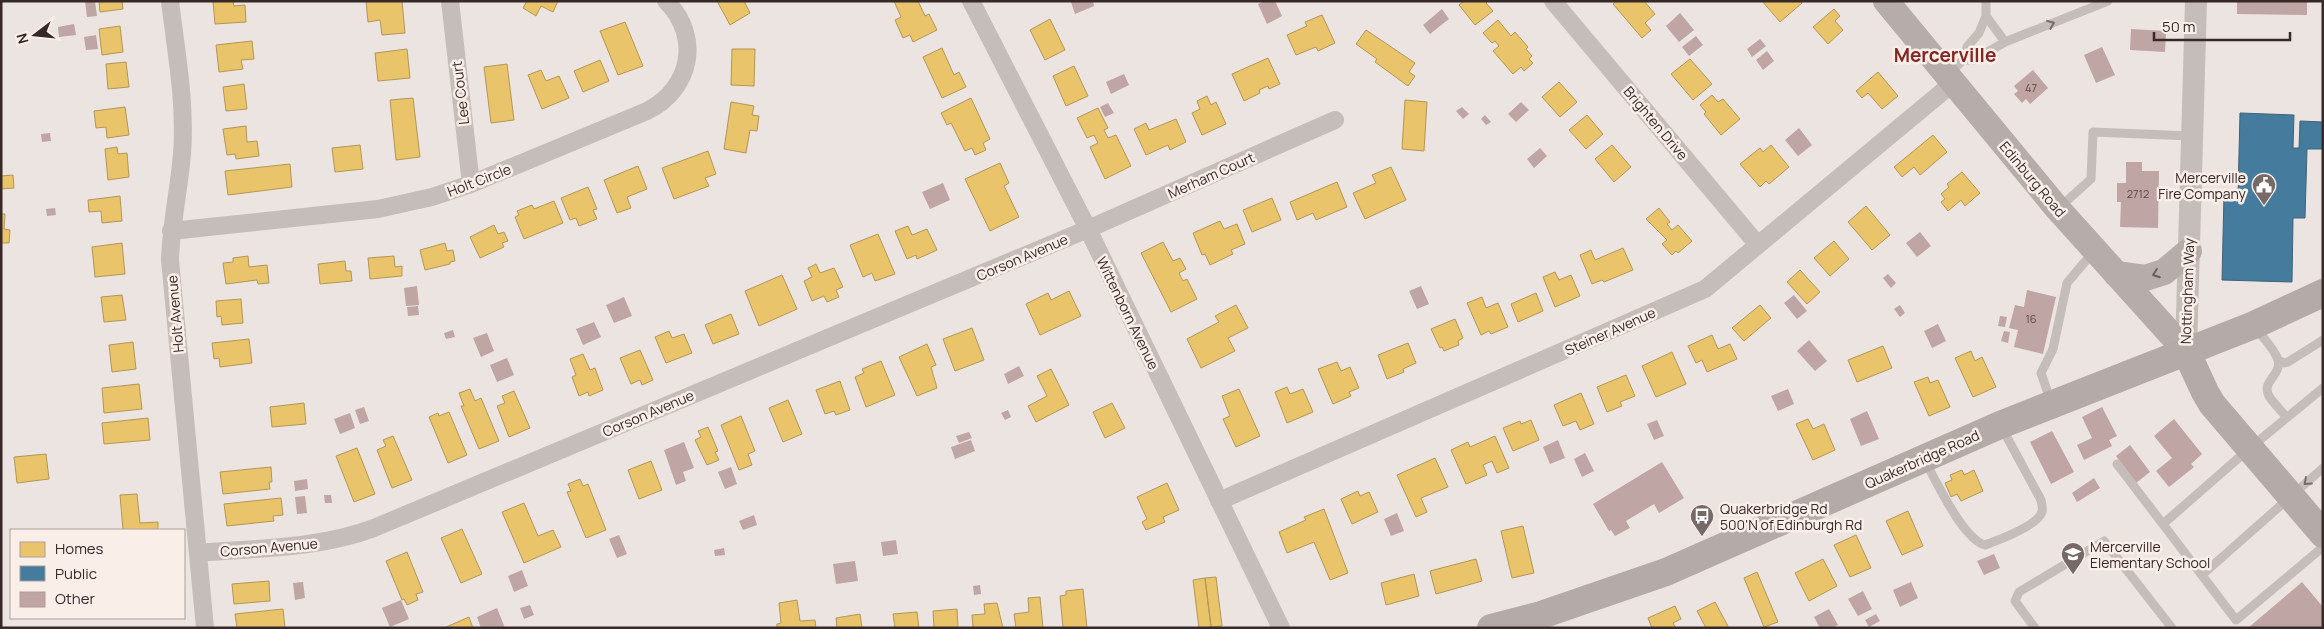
<svg xmlns="http://www.w3.org/2000/svg" width="2324" height="629" viewBox="0 0 2324 629" font-family="Manrope,sans-serif">
<style>
.homes{fill:#e9c46a;stroke:#b39656}
.public{fill:#457b9d;stroke:#40627a}
.building{fill:#bfa5a3}
.lines{fill:none;stroke-linecap:round;stroke-linejoin:round}
.service{stroke:#c5bdba;stroke-width:9}
.minor{stroke:#c5bdba;stroke-width:18}
.tertiary{stroke:#c5bdba;stroke-width:22}
.secondary{stroke:#b6adaa;stroke-width:26}
.primary{stroke:#b4aba9;stroke-width:28}
.oneway{stroke:#766c6a}
.oneway2{stroke:#695e5c}
.labels{text-anchor:middle;dominant-baseline:central;stroke-width:5;stroke-linejoin:round;paint-order:stroke}
.number-label{font-size:11px;fill:#584847}
.street-label{font-size:14px;fill:#362928;stroke:#f9eee8}
.poi-label{font-size:14px;fill:#362928;stroke:#f9eee8;text-anchor:start}
.district-label{font-size:19px;font-weight:bold;fill:#842423;stroke:#f9eee8}
</style>
<rect width="100%" height="100%" fill="#ece4e1"/>
<path class="homes" d="M99 1H122L123 9 100 12Z
M213 1H233L234 6 245 5 246 22 215 24Z
M366 1H402L405 33 382 35 380 20 368 22Z
M527 1H558L553 12 541 6 536 16 523 8Z
M717 1H744L750 13 730 25Z
M894 1H918L925 16 929 14 937 30 913 42 910 35 903 38 895 20 901 17Z
M1464 1H1488L1486 3 1493 11 1475 25 1459 5Z
M1616 1H1644L1655 14 1645 23 1651 30 1642 38 1613 4Z
M1762 1H1801L1802 3 1780 22Z
M1834 9 1840 16 1835 21 1843 30 1828 44 1813 27Z
M1322 15 1335 43 1318 51 1316 47 1296 55 1287 35 1307 26 1305 22Z
M1050 19 1065 50 1045 60 1030 30Z
M1498 20 1511 36 1515 32 1528 47 1526 49 1532 56 1529 59 1533 63 1524 71 1521 67 1513 74 1493 51 1499 46 1495 41 1492 43 1483 33Z
M625 22 643 66 618 75 600 31Z
M120 26 123 52 102 55 99 29Z
M1366 30 1415 63 1409 72 1415 76 1408 86 1375 62 1377 59 1356 44Z
M252 41 254 59 241 60 243 69 219 72 216 45Z
M942 48 954 75 959 72 966 87 942 98 923 57Z
M407 49 410 78 378 81 375 53Z
M732 49H755L754 86 731 85Z
M1268 58 1280 84 1269 89 1268 86 1259 90 1260 93 1244 101 1232 74Z
M1690 59 1712 84 1693 100 1671 74Z
M600 60 609 81 583 92 574 71Z
M126 62 129 87 108 89 106 64Z
M507 64 514 120 491 123 484 67Z
M1074 66 1088 96 1066 106 1053 76Z
M541 70 546 81 559 76 569 98 542 109 528 75Z
M1878 72 1898 96 1882 109 1868 93 1862 98 1856 91Z
M1559 82 1577 102 1560 117 1542 97Z
M244 84 247 109 226 111 223 87Z
M1712 95 1718 102 1723 99 1740 119 1721 135 1704 114 1706 112 1700 105Z
M1207 96 1211 105 1216 102 1226 124 1202 135 1192 113 1200 109 1197 101Z
M413 98 420 157 396 160 390 100Z
M971 98 990 139 983 143 986 150 975 155 972 148 965 151 951 123 947 125 941 113Z
M1405 100 1427 102 1424 151 1402 149Z
M731 102 754 106 752 115 759 116 757 131 750 130 746 153 724 149Z
M125 107 129 135 107 138 106 127 96 128 94 111Z
M1098 108 1108 128 1104 130 1108 138 1116 135 1131 166 1105 179 1090 147 1098 143 1094 135 1087 138 1077 118Z
M1587 115 1603 134 1586 149 1569 130Z
M1176 119 1186 142 1170 150 1168 145 1146 155 1134 129 1146 123 1149 130Z
M246 126 247 142 257 141 259 156 236 159 235 154 227 155 223 129Z
M1933 135 1947 152 1920 175 1914 167 1902 177 1894 167Z
M360 145 363 169 335 172 332 148Z
M1612 145 1631 167 1614 182 1595 159Z
M1771 145 1789 167 1769 184 1766 181 1760 187 1740 164 1760 148 1763 152Z
M117 147 118 154 127 153 129 177 108 180 105 149Z
M708 151 716 174 705 178 709 186 674 199 662 168Z
M1000 163 1009 183 1004 186 1019 217 990 231 965 179Z
M290 164 292 187 228 195 225 171Z
M638 166 647 189 627 197 631 208 617 213 604 180Z
M1391 167 1406 200 1365 219 1353 193 1376 183 1372 175Z
M1962 172 1980 193 1965 206 1961 200 1948 211 1941 202 1945 199 1941 194 1949 187 1947 184Z
M13 175 14 188 1 189V176Z
M1337 182 1347 207 1316 220 1313 213 1297 220 1290 202Z
M588 187 597 209 593 210 597 219 579 226 576 218 570 220 561 198Z
M120 196 122 221 102 223 101 211 89 212 88 200Z
M1272 198 1281 220 1252 232 1243 210Z
M554 201 563 223 524 239 515 217 519 215 517 211 532 205 534 209Z
M1866 206 1890 235 1872 250 1848 222Z
M1659 208 1670 222 1667 224 1672 230 1678 225 1692 241 1678 253 1676 251 1672 255 1662 244 1667 240 1646 219Z
M1 214H5L4 229 10 230 9 243H1Z
M1220 221 1224 229 1237 224 1245 244 1231 250 1233 254 1210 265 1205 254 1202 255 1193 233Z
M494 225 498 234 504 232 508 241 502 243 504 247 480 258 470 237Z
M908 226 912 235 927 229 937 250 917 259 916 255 907 259 895 231Z
M878 234 895 274 875 281 872 273 863 277 850 245Z
M1834 241 1849 259 1830 276 1814 258Z
M1163 242 1173 261 1180 258 1186 269 1179 273 1183 281 1187 279 1197 299 1171 312 1141 253Z
M122 243 125 274 95 277 92 247Z
M445 243 447 251 453 250 455 261 450 262V264L425 270 420 250Z
M1623 248 1633 270 1604 282 1602 280 1592 284 1580 255 1591 250 1595 260Z
M248 256 249 267 267 265 269 283 258 284 257 280 226 284 223 263 233 262V258Z
M394 256 395 267 402 266V276L370 279 368 258Z
M345 261 346 271H351L352 281 320 284 318 264Z
M816 264 820 273 834 268 843 287 836 290 839 297 827 302 824 296 812 301 804 281 812 277 808 268Z
M1800 270 1820 292 1807 304 1787 282Z
M1555 272 1559 280 1571 275 1580 296 1555 307 1543 277Z
M782 275 797 309 759 326 745 291Z
M1069 291 1081 316 1040 335 1026 304 1048 293 1051 300Z
M1536 293 1543 311 1518 322 1511 304Z
M122 295 126 320 104 322 101 297Z
M1482 297 1486 308 1498 303 1508 327 1491 334 1489 331 1481 335 1467 303Z
M241 299 243 323 222 325 221 316 217 317 216 301Z
M1236 305 1248 328 1228 338 1235 351 1201 368 1187 339 1219 322 1215 316Z
M1760 305 1771 318 1744 341 1732 328Z
M731 314 739 334 713 344 705 325Z
M1455 319 1463 338 1458 341 1459 345 1444 351 1442 347 1440 348 1431 329Z
M972 328 984 360 955 371 943 339Z
M669 331 672 338 684 334 692 353 666 363 655 337Z
M1712 335 1718 349 1730 344 1737 359 1707 372 1702 360 1696 363 1688 346Z
M249 339 252 363 220 367 219 358 214 359 212 343Z
M133 342 136 369 112 372 109 345Z
M1408 343 1416 363 1403 369 1404 372 1387 379 1378 355Z
M927 344 936 365 931 367 937 388 917 396 899 357Z
M1883 346 1892 368 1857 382 1848 360Z
M640 350 653 380 642 385 640 380 631 384 620 358Z
M1971 351 1975 361 1982 357 1996 387 1973 397 1955 358Z
M1672 352 1686 384 1656 397 1642 366Z
M583 354 590 370 595 368 603 390 589 396 588 392 579 396 572 377 576 375 570 359Z
M881 361 895 395 866 407 855 377 864 373 862 369Z
M1337 362 1341 371 1350 367 1359 388 1349 392 1351 396 1333 404 1318 369Z
M1051 369 1069 405 1036 422 1028 406 1047 396 1037 376Z
M1626 375 1635 396 1620 402 1622 406 1607 412 1597 387Z
M1928 377 1930 383 1938 380 1950 407 1929 416 1914 382Z
M840 381 850 410 836 415 834 411 825 414 816 390Z
M139 384 142 409 104 413 102 388Z
M1287 387 1290 394 1303 389 1313 412 1287 423 1275 392Z
M470 389 475 401 481 398 499 441 479 449 461 406H464L459 393Z
M1239 389 1260 436 1236 447 1223 419 1230 416 1222 396Z
M514 391 530 428 509 437 497 406 505 403 502 396Z
M1581 393 1594 424 1580 430 1576 421 1563 426 1554 405Z
M788 400 802 434 783 442 769 408Z
M304 403 306 424 272 427 270 407Z
M1112 403 1125 428 1105 438 1093 412Z
M449 412 467 455 448 463 429 417 438 413 439 416Z
M741 416 755 451 748 454 752 465 739 470 721 425Z
M148 418 150 440 104 444 102 423Z
M1808 419 1813 429 1824 424 1835 450 1813 460 1796 424Z
M1531 420 1539 440 1513 451 1503 428 1520 421 1521 424Z
M708 427 718 451 715 452 719 460 707 465 695 440 701 437 698 431Z
M393 436 412 480 392 488 377 450 386 446 383 440Z
M1495 436 1509 468 1497 473 1492 461 1483 465 1487 475 1466 484 1451 450 1468 442 1470 447Z
M357 448 375 494 354 502 336 456Z
M46 454 49 479 17 483 14 457Z
M1435 458 1448 487 1421 498 1427 512 1416 517 1397 475Z
M651 461 662 490 639 499 628 470Z
M271 467 272 482H269L270 489 223 494 220 472Z
M1962 470 1964 475 1974 470 1983 491 1961 501 1957 494 1951 497 1945 483 1952 480 1950 475Z
M580 479 583 486 588 484 606 530 586 538 567 492 571 491 568 484Z
M1167 483 1179 510 1163 517 1165 522 1146 530 1142 522 1147 519 1137 497Z
M1358 491 1360 496 1369 492 1378 512 1352 524 1341 499Z
M137 494 140 523 158 522V530H123L120 495Z
M281 498 283 515 273 516 274 521 227 526 224 504Z
M524 503 538 536 553 530 561 547 524 563 502 512Z
M1324 509 1348 573 1330 580 1314 542 1287 553 1279 532 1306 520 1304 517Z
M1908 511 1923 546 1902 555 1886 521Z
M1523 526 1534 573 1512 578 1501 531Z
M462 529 482 574 461 583 441 538Z
M1856 535 1871 568 1850 577 1834 545Z
M407 552 423 592 416 594 418 600 407 605 404 599 402 600 386 561Z
M1476 559 1482 581 1436 594 1430 571Z
M1823 559 1837 586 1809 601 1795 573Z
M1757 572 1778 622 1764 627 1744 578Z
M1414 574 1419 596 1386 605 1381 583Z
M1216 577 1222 626 1211 627 1205 578Z
M1205 578 1211 627 1199 628 1193 580Z
M269 581 270 601 234 604 232 584Z
M1083 589 1087 628H1063L1060 596 1066 595V591Z
M1040 597 1043 628H1016L1014 614 1029 612 1028 598Z
M797 600 800 621 815 620 816 628H777V624L781 623 779 603Z
M1715 602 1729 628H1706L1697 611Z
M997 603 1003 628H973L972 615 985 614 984 604Z
M1675 606 1681 619 1673 623 1676 628H1652L1648 618Z
M283 609 285 628H237L235 614Z
M957 609 958 628H934L933 611Z
M917 612 919 628H895L893 614Z
M860 614 862 628H837L836 618Z
M469 617 473 628H444Z"/>
<path class="public" d="M2240 113 2294 115 2293 148H2299L2300 121 2323 122V149H2307L2305 218H2293L2292 282 2222 280 2224 194H2238Z"/>
<path class="building" d="M85 1H95L97 16 87 17Z
M1093 1 1094 6 1075 14 1071 2Z
M1265 1H1275L1282 16 1267 24 1258 4Z
M2237 1H2307V15L2237 14Z
M1442 9 1449 19 1430 34 1423 25Z
M1680 13 1694 30 1679 42 1666 26Z
M74 24 76 35 59 37 58 27Z
M2131 29 2166 31 2165 52 2130 50Z
M96 35 98 49 86 50 84 37Z
M1696 36 1703 45 1689 56 1682 47Z
M1760 39 1766 46 1752 57 1747 49Z
M2102 47 2115 75 2096 83 2084 55Z
M1767 51 1774 61 1763 70 1756 60Z
M2033 70 2048 88 2030 104 2026 99 2022 103 2014 94 2018 91 2014 86Z
M1124 74 1129 85 1111 94 1106 82Z
M1521 102 1529 110 1516 122 1508 114Z
M1108 103 1114 113 1105 117 1100 107Z
M1462 107 1469 114 1463 119 1456 111Z
M1485 115 1491 122 1486 125 1481 119Z
M1799 128 1812 145 1798 156 1785 140Z
M50 133 51 141 42 142 41 134Z
M1540 148 1547 156 1534 168 1527 159Z
M2126 162H2142V171H2159L2158 228 2120 227 2121 202H2117V183H2126Z
M943 183 950 200 930 209 922 192Z
M55 208 56 215 47 216 46 209Z
M1920 232 1931 246 1917 257 1906 243Z
M1888 274 1896 283 1891 288 1883 278Z
M417 286 419 305 406 306 404 288Z
M1421 286 1429 304 1417 309 1409 291Z
M2027 290 2056 297 2043 354 2014 347 2018 330 2009 328 2015 305 2024 307Z
M1794 295 1807 311 1797 319 1784 303Z
M624 297 632 316 614 323 606 305Z
M1900 305 1905 313 1900 317 1894 309Z
M418 306 419 315 408 316 407 307Z
M2000 316 2007 317 2005 327 1998 326Z
M594 322 601 337 583 345 576 329Z
M1938 324 1946 341 1932 348 1924 331Z
M453 330 455 337 446 339 444 333Z
M2004 331 2010 332 2008 343 2001 341Z
M487 333 494 351 481 357 473 338Z
M1809 340 1827 361 1815 371 1797 351Z
M507 358 514 375 497 382 490 365Z
M1019 366 1024 376 1008 384 1004 374Z
M1788 389 1794 404 1778 411 1771 396Z
M364 407 369 421 360 424 355 410Z
M2102 407 2117 436 2109 440 2112 446 2084 460 2077 445 2092 438 2082 417Z
M1008 410 1011 417 1005 420 1001 413Z
M1867 411 1879 439 1861 446 1850 419Z
M350 413 355 428 340 434 334 419Z
M2174 419 2202 454 2191 464 2194 467 2169 487 2156 471 2172 458 2154 436Z
M1657 420 1664 436 1654 440 1647 424Z
M2052 431 2074 472 2051 484 2030 442Z
M969 432 972 438 959 443 956 436Z
M971 440 975 451 955 459 951 447Z
M1558 440 1565 458 1550 464 1543 447Z
M684 442 694 468 683 472 686 481 676 485 664 450Z
M2130 445 2150 472 2136 483 2116 456Z
M1585 453 1594 471 1582 477 1574 459Z
M1662 462 1684 498 1659 513 1654 504 1626 521 1630 528 1615 536 1611 530 1609 531 1593 504Z
M731 467 737 484 725 489 718 472Z
M2094 478 2100 488 2077 502 2072 493Z
M307 479 308 489 295 491 294 481Z
M324 495H331L332 503H325Z
M305 496 307 513 297 514 295 497Z
M1397 513 1404 531 1391 536 1384 519Z
M754 515 757 525 743 530 739 521Z
M619 535 627 554 617 558 609 539Z
M896 540 898 554 883 556 881 542Z
M724 548 725 555 715 556 714 550Z
M1994 554 2000 568 1984 575 1977 561Z
M855 561 858 581 836 584 833 564Z
M522 570 528 586 514 592 508 576Z
M303 582 305 598 295 600 293 583Z
M1911 582 1918 598 1900 607 1893 590Z
M2302 582 2323 607V628H2248Z
M980 585 981 594 974 595 973 586Z
M1863 591 1872 609 1858 616 1848 599Z
M401 600 409 619 390 627 382 608Z
M530 605 534 615 524 619 520 608Z
M497 608 505 628H481L477 617Z
M1829 609 1838 625 1832 628H1820L1814 617Z
M1876 614 1880 621 1869 627 1865 620Z"/>
<g class="lines">
<path class="service" d="M1986 16 2005 42
M1963 60H1974L2005 42 2108 1
M1949 74 1963 60 1967 47 1979 33 1986 16V1
M2060 207 2091 179 2093 132 2191 136
M2255 327C2262 337 2275 349 2278 360 2282 375 2261 381 2269 396 2273 403 2281 410 2286 417
M2278 360 2284 363 2288 362 2323 340
M2051 402 2041 373 2053 349 2067 283 2093 252
M1925 461C1936 481 1963 539 1985 545 1999 540 2037 526 2042 512 2043 508 2042 504 2041 500L2002 428
M2117 464 2236 620 2323 547
M2163 524 2250 448 2323 388
M2202 575 2323 468
M2035 628 2015 601 2019 592 2104 541 2172 628"/>
<path class="minor" d="M170 1C176 52 186 103 182 154 179 190 171 224 170 260L205 628
M450 1 471 184
M971 1 1088 229 1281 628
M1553 1 1758 245
M171 231 378 209 432 197 471 184 647 111C691 89 702 37 666 1
M1219 501 1705 289 1953 83
M198 553C257 548 318 549 374 528L1088 229 1335 120"/>
<path class="tertiary" d="M2186 351 2196 1"/>
<path class="secondary" d="M1886 1 2057 208 2186 351
M2116 274 2145 278 2164 272 2189 251"/>
<path class="primary" d="M2186 351 2205 392 2212 404 2323 534
M1491 628 1541 615 1666 572 2000 425 2254 325 2323 293"/>
</g>
<defs><path id="oneway-chevron" d="M-2-3.5L2.5 0L-2 3.5" fill="none" stroke-width="1.6" stroke-linecap="round" stroke-linejoin="round" transform="scale(1.25)"/></defs>
<g class="oneway">
<use href="#oneway-chevron" transform="translate(2051 24) rotate(-22)"/>
<use href="#oneway-chevron" transform="translate(2307 482) rotate(138)"/>
</g>
<use class="oneway2" href="#oneway-chevron" transform="translate(2156 274) rotate(160)"/>
<defs>
<g id="civic-pin" transform="scale(1.25)"><path d="M0 17L-7.5 6A9.5 9.5 0 1 1 7.5 6Z" fill="#766a69" stroke="#f9eee8"/><path d="M-.6-6.5H3V-4.5H.6V-3L4-1V1h2V6H-6V1h2V-1L-.6-3ZM-1.2 2.5V6h2.4V2.5Z" fill="#fff"/></g>
<g id="bus-pin" transform="scale(1.25)"><path d="M0 17L-7.5 6A9.5 9.5 0 1 1 7.5 6Z" fill="#766a69" stroke="#f9eee8"/><path d="M-5-6H5V4H4V6H2V4H-2V6H-4V4H-5ZM-3.5-4V0h7V-4ZM-3.5 1.2v1.5H-2V1.2ZM2 1.2v1.5H3.5V1.2Z" fill="#fff"/></g>
<g id="school-pin" transform="scale(1.25)"><path d="M0 17L-7.5 6A9.5 9.5 0 1 1 7.5 6Z" fill="#766a69" stroke="#f9eee8"/><path d="M0-5L7-2L0 1L-7-2ZM-4 1L0 2.5L4 1V4Q0 6-4 4Z" fill="#fff"/></g>
</defs>
<g fill-rule="evenodd">
<use href="#civic-pin" x="2264" y="185"/>
<use href="#bus-pin" x="1702" y="516"/>
<use href="#school-pin" x="2073" y="554"/>
</g>
<g class="labels">
<g class="number-label">
<text x="2031" y="87">47</text>
<text x="2138" y="193">2712</text>
<text x="2031" y="318">16</text>
</g>
<g class="street-label">
<text transform="translate(460 93) rotate(-97)">Lee Court</text>
<text transform="translate(1656 123) rotate(50)">Brighten Drive</text>
<text transform="translate(1211 175) rotate(-24)">Merham Court</text>
<text transform="translate(2033 179) rotate(50)">Edinburg Road</text>
<text transform="translate(479 180) rotate(-21)">Holt Circle</text>
<text transform="translate(1022 257) rotate(-23)">Corson Avenue</text>
<text transform="translate(2187 291) rotate(-88)">Nottingham Way</text>
<text transform="translate(1128 313) rotate(64)">Wittenborn Avenue</text>
<text transform="translate(175 314) rotate(-95)">Holt Avenue</text>
<text transform="translate(1610 331) rotate(-24)">Steiner Avenue</text>
<text transform="translate(648 413) rotate(-23)">Corson Avenue</text>
<text transform="translate(1922 459) rotate(-24)">Quakerbridge Road</text>
<text transform="translate(269 547) rotate(-5)">Corson Avenue</text>
</g>
<g class="poi-label">
<text x="2246" y="177" text-anchor="end">Mercerville<tspan x="2246" dy="16">Fire Company</tspan></text>
<text x="1720" y="508">Quakerbridge Rd<tspan x="1720" dy="16">500'N of Edinburgh Rd</tspan></text>
<text x="2090" y="546">Mercerville<tspan x="2090" dy="16">Elementary School</tspan></text>
</g>
<g class="district-label">
<text x="1945" y="55">Mercerville</text>
</g>
</g>
<rect width="2324" height="629" fill="none" stroke="#362928" stroke-width="5"/>
<rect x="10" y="529" width="175" height="90" fill="#f9eee8" stroke="#ab9f9b"/>
<rect x="20" y="542" width="25" height="15" fill="#e9c46a" stroke="#ab9f9b"/>
<text x="55" y="554" font-size="15" fill="#362928">Homes</text>
<rect x="20" y="566" width="25" height="15" fill="#457b9d" stroke="#ab9f9b"/>
<text x="55" y="579" font-size="15" fill="#362928">Public</text>
<rect x="20" y="592" width="25" height="15" fill="#bfa5a3" stroke="#ab9f9b"/>
<text x="55" y="604" font-size="15" fill="#362928">Other</text>
<g transform="translate(35 35) rotate(254)" stroke="#f9eee8" stroke-width="4" paint-order="stroke">
<path d="M0-4L9 19L0 12L-9 19Z" fill="#362928"/>
<text y="-8" font-size="14" font-weight="bold" text-anchor="middle" fill="#362928">N</text>
</g>
<path d="M2154 32v8h136v-8" fill="none" stroke="#362928" stroke-width="2.5"/>
<text x="2162" y="32" font-size="15" fill="#362928" stroke="#f9eee8" stroke-width="4" paint-order="stroke">50 m</text>
</svg>
